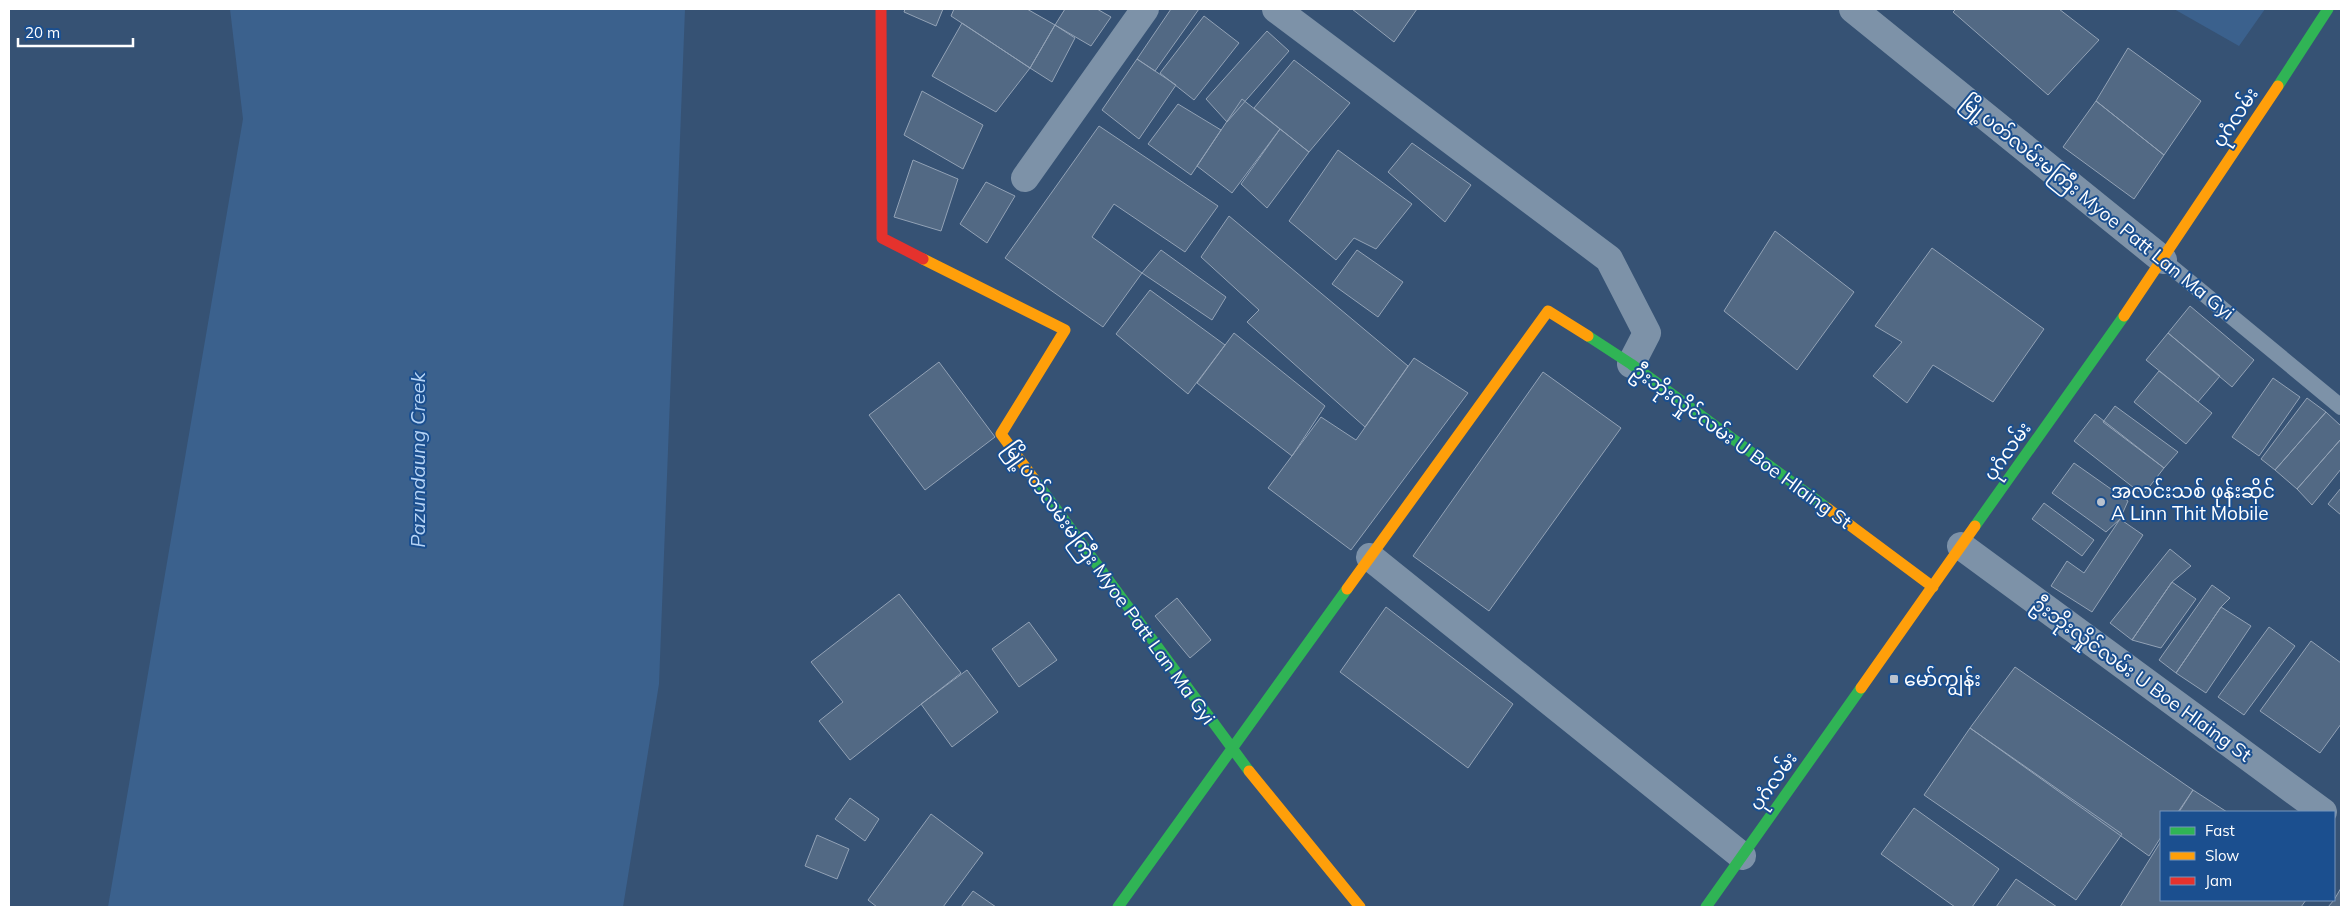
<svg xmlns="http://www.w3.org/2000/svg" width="2350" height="916" viewBox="0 0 2350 916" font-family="Mulish,'Noto Sans Myanmar',sans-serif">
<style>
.water{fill:#3b618d}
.building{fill:#526984;stroke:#92a2b6}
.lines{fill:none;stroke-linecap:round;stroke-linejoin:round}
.lane{stroke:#7d92a8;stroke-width:16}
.street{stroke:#7d92a8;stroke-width:28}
.fast{stroke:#30b455;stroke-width:11}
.slow{stroke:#ff9f0a;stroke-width:11}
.jam{stroke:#e5322d;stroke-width:11}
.poi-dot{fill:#b9c2ce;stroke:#1b4f8f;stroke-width:2}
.labels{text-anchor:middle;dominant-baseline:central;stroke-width:4;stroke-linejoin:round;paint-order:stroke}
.street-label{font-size:19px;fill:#fff;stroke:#1b4f8f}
.poi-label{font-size:19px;fill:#fff;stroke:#1b4f8f;text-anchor:start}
.water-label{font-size:20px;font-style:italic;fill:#b5d3f5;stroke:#1b4f8f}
</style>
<rect width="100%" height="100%" fill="#365274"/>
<path class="water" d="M230 9H685L659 684 623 907H108L243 119Z
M2174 9H2265L2239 46Z"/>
<path class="building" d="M905 9H943L936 26 904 12Z
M954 9H1027L1055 25 1030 68 951 16Z
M1065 9H1097L1111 17 1091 46 1055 25Z
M1171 9H1199L1155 71 1137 59Z
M1352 9H1417L1394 42Z
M1956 9H2059L2099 40 2048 95 1953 12Z
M1204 16 1239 43 1194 100 1160 73Z
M962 23 1030 68 996 112 932 76Z
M1055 25 1075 38 1052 82 1030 68Z
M1267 31 1289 51 1227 122 1206 99Z
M2128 48 2201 101 2164 155 2096 101Z
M1137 59 1176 85 1139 139 1102 110Z
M1294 60 1350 103 1309 152 1254 108Z
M922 91 983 125 963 169 904 135Z
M1242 99 1280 129 1232 193 1197 166Z
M2096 101 2164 155 2134 199 2063 147Z
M1178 104 1221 130 1191 175 1148 144Z
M1099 126 1218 206 1185 252 1114 204 1092 237 1142 273 1103 327 1005 258Z
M1280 129 1309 152 1267 208 1241 184Z
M1412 143 1471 185 1445 222 1388 172Z
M1338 150 1412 204 1376 249 1354 238 1336 260 1289 221Z
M913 160 958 179 941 231 894 217Z
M986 182 1015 196 987 243 960 224Z
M1229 216 1408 366 1365 427 1247 322 1259 310 1201 257Z
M1775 231 1854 292 1797 370 1724 311Z
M1932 248 2044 329 1993 402 1933 365 1907 403 1873 376 1902 342 1875 326Z
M1161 250 1226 297 1212 320 1142 273Z
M1357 250 1403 282 1378 317 1332 284Z
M1150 290 1225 345 1188 394 1116 334Z
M2190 306 2254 360 2232 387 2168 333Z
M1234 333 1325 406 1292 456 1197 383Z
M2168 333 2220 376 2198 402 2146 360Z
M1414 358 1468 393 1351 550 1268 488 1321 417 1356 440Z
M939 362 995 437 925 490 869 415Z
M2159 371 2212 413 2186 444 2134 402Z
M1543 372 1621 428 1489 611 1413 556Z
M2273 378 2300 397 2259 456 2232 437Z
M2307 398 2326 412 2275 470 2261 459Z
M2115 406 2178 452 2164 468 2103 422Z
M2326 412 2341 426V439L2297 489 2275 470Z
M2095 414 2164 468 2143 495 2074 441Z
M2341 439V469L2312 505 2297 489Z
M2074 463 2128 501 2120 519 2106 532 2052 493Z
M2341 488V515L2328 504Z
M2044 503 2094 540 2082 556 2032 519Z
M2120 519 2143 535 2092 612 2051 586 2067 561 2084 573Z
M2170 549 2191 566 2172 582 2132 640 2110 623Z
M2172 582 2196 599 2161 648 2132 640Z
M2212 585 2230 598 2221 607 2176 673 2159 660Z
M899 594 961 673 850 760 819 721 843 702 811 662Z
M1177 598 1211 640 1190 658 1155 616Z
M1386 607 1513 704 1468 768 1340 672Z
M2221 607 2251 626 2206 693 2176 673Z
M1029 622 1057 660 1019 687 992 649Z
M2269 627 2295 646 2244 715 2218 697Z
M2311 641 2341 663V724L2320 753 2260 711Z
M2015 667 2193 790 2178 812H2161V837L2149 856 1970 728Z
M967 670 998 712 952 747 921 704Z
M1970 728 2122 834 2076 900 1924 795Z
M2193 790 2227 812H2179Z
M850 798 879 819 865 841 835 819Z
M1914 808 1999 869 1972 907H1955L1881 854Z
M931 814 983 853 943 907H877L868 900Z
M817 835 849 849 837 879 805 866Z
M2161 841V900H2306L2301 907H2120Z
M2016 879 2057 907H1996Z
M2341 888V907H2328L2334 900Z
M973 891 996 907H961Z"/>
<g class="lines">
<path class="lane" d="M2163 260 2341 407"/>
<path class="street" d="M1276 9 1609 259 1647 333 1631 364
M1853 9 2163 260
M1025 178 1145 9
M1961 546 2323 812
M1370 557 1742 856"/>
<path class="fast" d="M2278 86 2328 9
M1588 336 1631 364 1827 508
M1034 479 1249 771
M1975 526 2124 316
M1118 907 1347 589
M1706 907 1861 688"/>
<path class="slow" d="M923 259 1065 330 1001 434 1034 479
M2124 316 2278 86
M1827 508 1933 587
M1347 589 1548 311 1588 336
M1861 688 1975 526
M1249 771 1360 907"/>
<path class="jam" d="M881 9 882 238 923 259"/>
</g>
<g class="poi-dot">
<circle cx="2101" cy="502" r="5"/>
<rect x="1889" y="674" width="10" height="10" rx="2.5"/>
</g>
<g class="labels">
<g class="street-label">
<text transform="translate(2235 117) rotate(-57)">ပုဂံလမ်း</text>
<text transform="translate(2098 207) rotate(39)">မြို့ပတ်လမ်းမကြီး Myoe Patt Lan Ma Gyi</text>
<text transform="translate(1742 446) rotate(36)">ဦးဘိုးလှိုင်လမ်း U Boe Hlaing St</text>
<text transform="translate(2007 451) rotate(-55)">ပုဂံလမ်း</text>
<text transform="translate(1110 583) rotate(54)">မြို့ပတ်လမ်းမကြီး Myoe Patt Lan Ma Gyi</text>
<text transform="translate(2142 679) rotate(36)">ဦးဘိုးလှိုင်လမ်း U Boe Hlaing St</text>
<text transform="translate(1773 781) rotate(-55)">ပုဂံလမ်း</text>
</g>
<g class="poi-label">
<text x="2111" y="491">အလင်းသစ် ဖုန်းဆိုင်<tspan x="2111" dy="22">A Linn Thit Mobile</tspan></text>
<text x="1904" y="679">မော်ကျွန်း</text>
</g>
<g class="water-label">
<text transform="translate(417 460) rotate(-90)">Pazundaung Creek</text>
</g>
</g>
<rect width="2350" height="916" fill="none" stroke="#ffffff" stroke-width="20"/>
<rect x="2160" y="811" width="175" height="90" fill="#1b4f8f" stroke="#7695bc"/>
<rect x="2170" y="827" width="25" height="8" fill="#30b455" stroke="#7695bc"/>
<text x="2205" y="836" font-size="15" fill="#ffffff">Fast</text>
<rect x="2170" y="852" width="25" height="8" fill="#ff9f0a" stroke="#7695bc"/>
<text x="2205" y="861" font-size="15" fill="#ffffff">Slow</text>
<rect x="2170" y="877" width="25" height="8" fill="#e5322d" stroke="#7695bc"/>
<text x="2205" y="886" font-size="15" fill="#ffffff">Jam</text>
<path d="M18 38v8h115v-8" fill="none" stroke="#ffffff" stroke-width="2.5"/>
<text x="25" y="38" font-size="15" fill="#ffffff" stroke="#1b4f8f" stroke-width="4" paint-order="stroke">20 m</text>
</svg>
